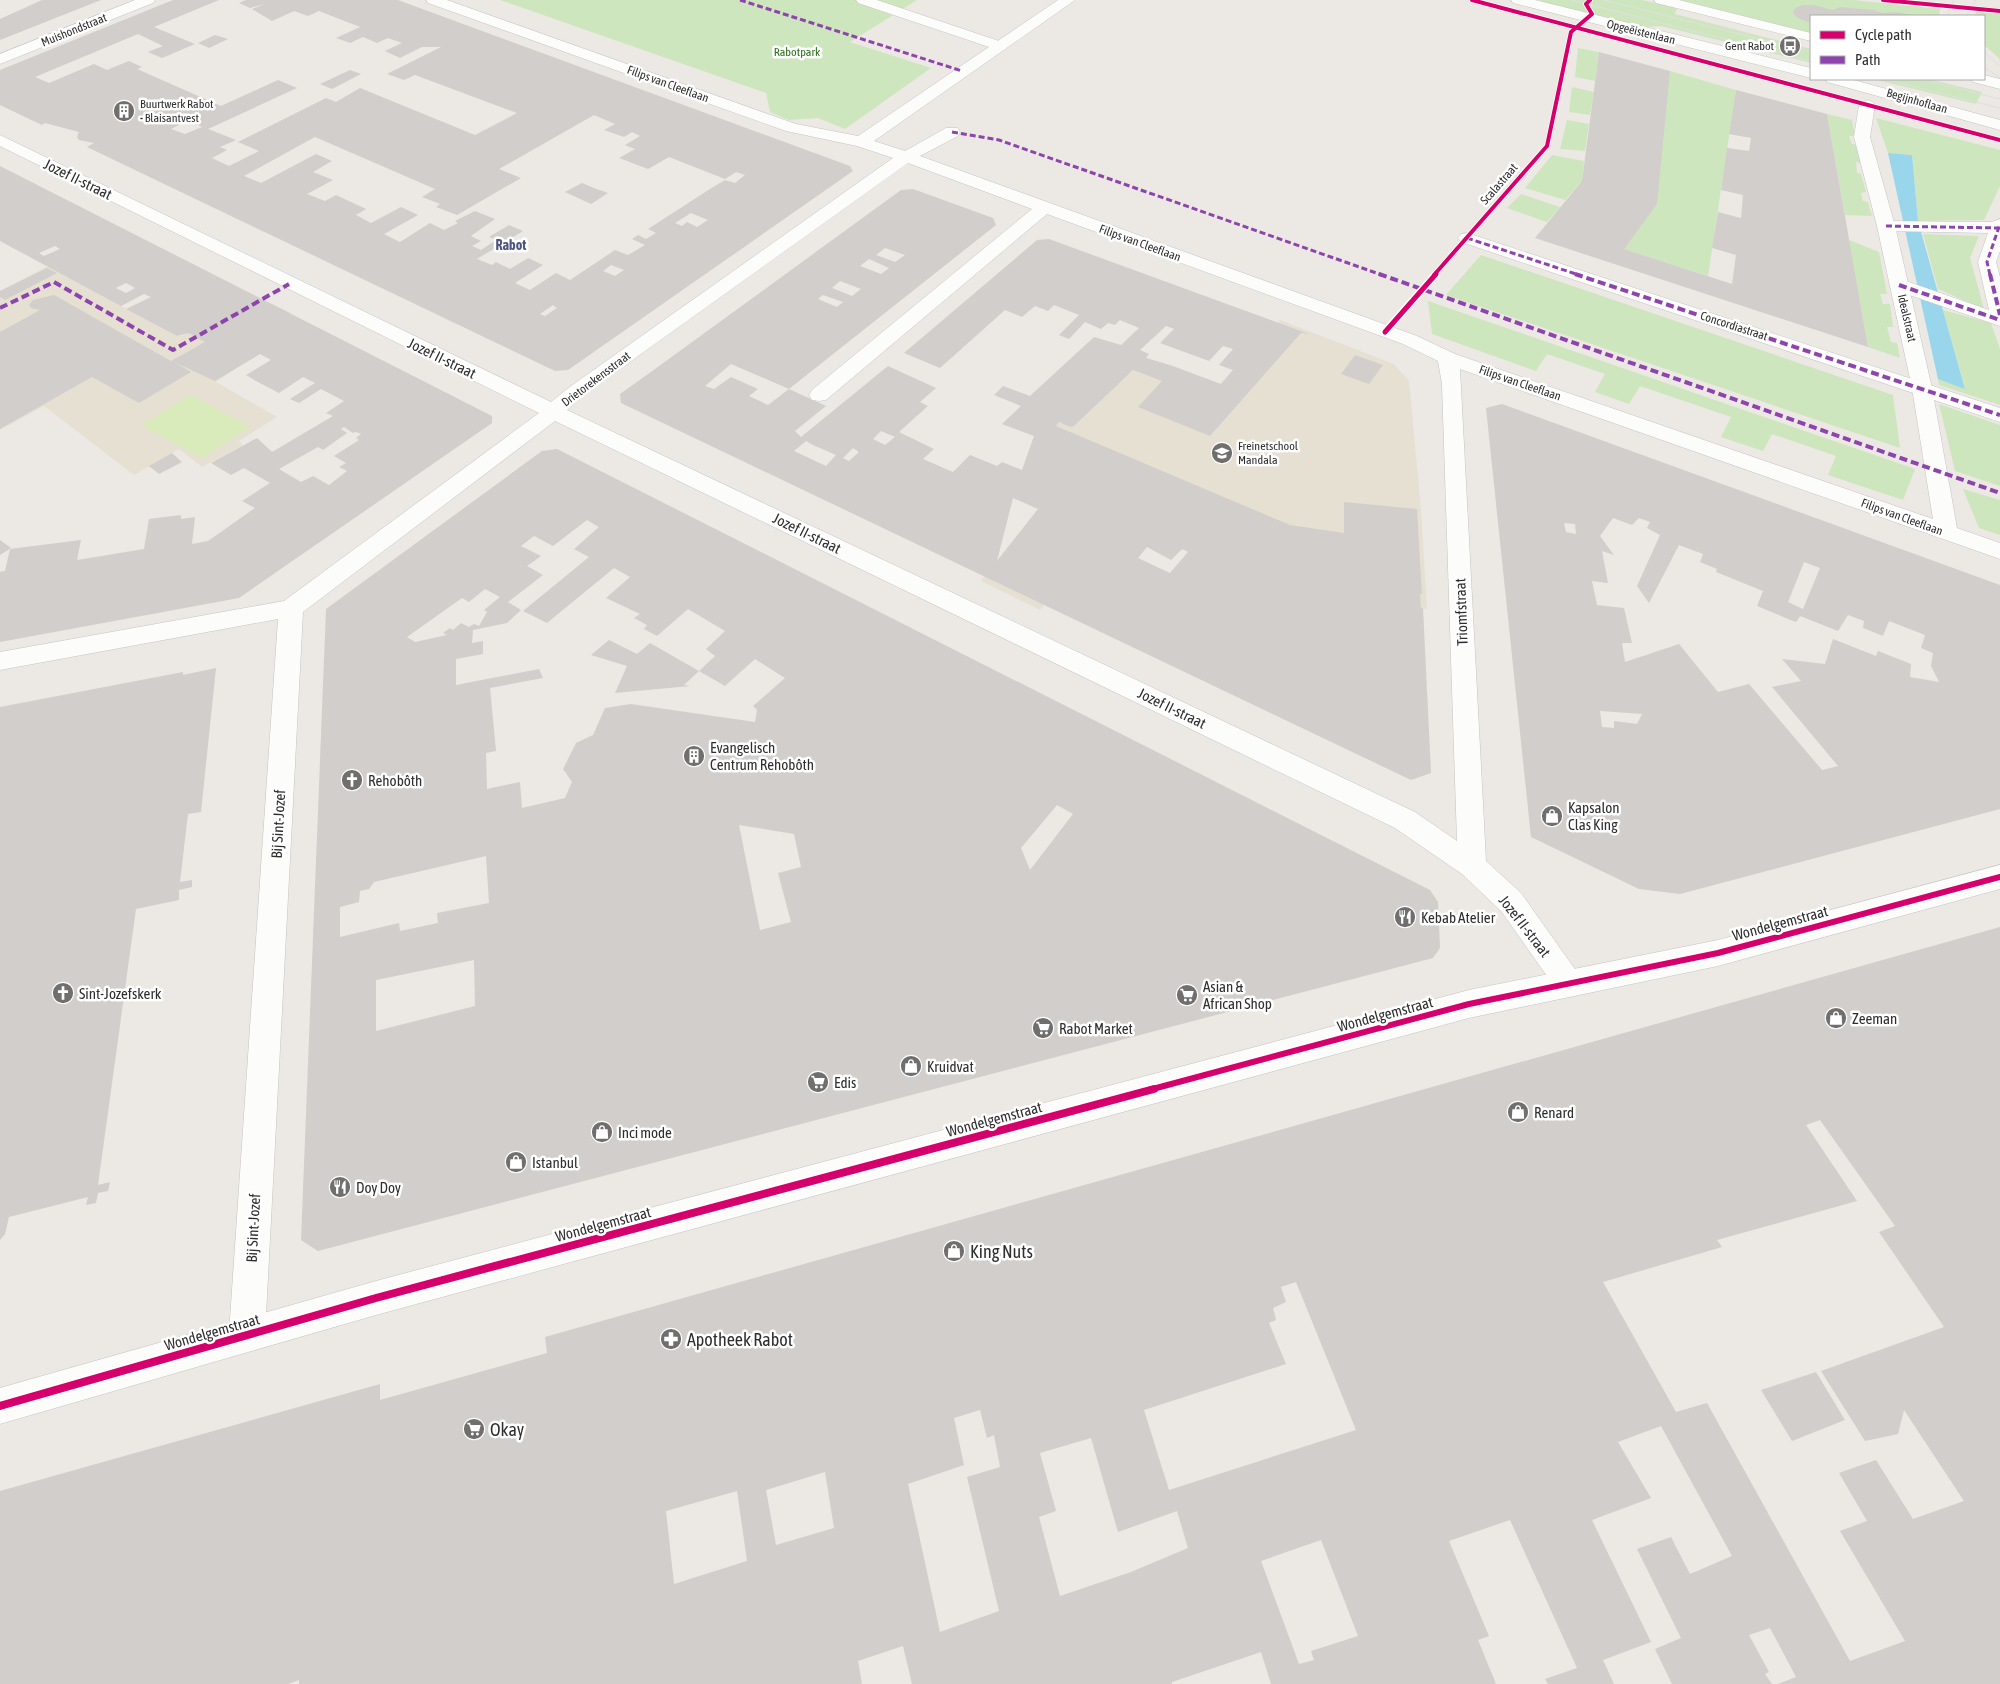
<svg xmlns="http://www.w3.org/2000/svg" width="2000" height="1684" viewBox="0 0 2000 1684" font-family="'Asap Condensed',sans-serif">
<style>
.education{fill:#e6e0d3}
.green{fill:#cee6be}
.pitch{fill:#d9eabb}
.water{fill:#99d6ec}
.building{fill:#d1cecb;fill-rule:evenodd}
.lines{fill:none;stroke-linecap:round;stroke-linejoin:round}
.service-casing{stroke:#c5c4c5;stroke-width:1}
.pedestrian-casing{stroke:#c5c4c5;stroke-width:1}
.minor-casing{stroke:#c5c4c5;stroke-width:1}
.tertiary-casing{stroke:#c5c4c5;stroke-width:1}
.secondary-casing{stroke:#c5c4c5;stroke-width:1}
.service{fill:#fcfcfb;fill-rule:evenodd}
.pedestrian{fill:#fcfcfb;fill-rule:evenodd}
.minor{fill:#fcfcfb;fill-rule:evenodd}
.tertiary{fill:#fcfcfb;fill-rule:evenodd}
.secondary{fill:#fcfcfb;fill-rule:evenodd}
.tram{stroke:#dfdfe1;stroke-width:1}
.quiet-far1{stroke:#8e44ad;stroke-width:3;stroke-dasharray:6 3;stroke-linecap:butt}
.quiet{stroke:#8e44ad;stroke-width:4;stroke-dasharray:8 4;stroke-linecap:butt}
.cycleway-far3-casing{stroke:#fff;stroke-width:5.5}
.cycleway-far2-casing{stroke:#fff;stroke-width:8}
.cycleway-far1-casing{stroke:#fff;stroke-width:9}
.cycleway-casing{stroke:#fff;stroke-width:11}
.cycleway-far3{stroke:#d6006c;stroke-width:4}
.cycleway-far2{stroke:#d6006c;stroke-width:5}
.cycleway-far1{stroke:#d6006c;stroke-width:6}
.cycleway{stroke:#d6006c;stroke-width:8}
.labels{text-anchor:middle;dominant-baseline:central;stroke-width:5;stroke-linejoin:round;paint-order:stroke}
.far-street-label{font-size:12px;fill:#2e2e2e;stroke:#fff}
.far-poi-label{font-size:12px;fill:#2e2e2e;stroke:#fff;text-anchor:start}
.far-park-label{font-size:12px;fill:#2c6e1b;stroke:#fff}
.far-neighbourhood-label{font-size:14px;font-weight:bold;fill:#4d5680;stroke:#fff}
.street-label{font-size:15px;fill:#2e2e2e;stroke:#fff}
.poi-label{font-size:15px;fill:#2e2e2e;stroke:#fff;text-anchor:start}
.near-poi-label{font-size:18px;fill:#2e2e2e;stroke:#fff;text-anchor:start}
</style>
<rect width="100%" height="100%" fill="#ece8e4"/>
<path class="education" d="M48 266 177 336H182L253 295 291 313 216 359 235 369 216 382 277 417 239 441 243 445 202 467 179 449 134 475 44 406 0 430V291Z
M1280 320 1394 364 1409 381 1421 509 1427 609 1311 597 1119 518 1040 610 981 581 1038 509 1053 432 1059 422 1070 427 1133 370 1207 398Z"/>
<path class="green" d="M500 0H917L850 42 931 68 845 129 818 118 789 120 770 112 766 93Z
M1539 0H1642L1677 8 1675 14 1811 49V63L1661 26 1642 27 1548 4Z
M1675 0H1853L1940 9 1939 16H1811V33Z
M1981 6 2000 8V62L1999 58 1984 45V16H1974Z
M1578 48 1599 52 1595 81 1575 77Z
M1670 71 1736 90 1708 276 1624 249Z
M1873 79H1928L1982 92 1976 104Z
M1572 87 1594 92 1590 115 1569 112Z
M1827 114 1852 120 1855 136H1849L1852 144 1856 145 1861 163 1856 162 1857 173 1861 174 1866 192 1861 193 1863 201 1868 202 1872 216 1845 215Z
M1876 118 2000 150V186L1984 220 1918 221 1912 155 1888 153Z
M1567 120 1589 124 1585 151 1560 149Z
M1552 155 1584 161 1582 181 1565 200 1525 188Z
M1521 194 1560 207 1547 222 1507 208Z
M1923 234 1979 236 1970 258 1984 309 1938 289Z
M1849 240 1879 252 1887 294H1880L1883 304H1890L1893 327H1887L1891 342 1897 343 1900 358 1868 347Z
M1481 255 1893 395 1900 448 1446 295Z
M1428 301 1915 469 1903 500 1828 475 1836 456 1772 434 1763 451 1721 437 1731 417 1640 386 1629 404 1595 392 1605 374 1547 354 1536 371 1432 334Z
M1943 310 1991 323 2000 349V405L1939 385 1938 379 1965 388Z
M1939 404 2000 425V486L1955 471Z
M1963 489 2000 500V535L1979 528Z"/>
<path class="pitch" d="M191 395 250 427 202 458 141 425Z"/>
<path class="water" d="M1888 153 1912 155 1918 221 1965 389 1938 379Z"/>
<path class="building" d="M42 0H101L0 40V19Z
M173 0H219L154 27 195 44 162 58 148 52 163 46 138 34 35 77 49 83 94 64 107 70 129 61 142 67 137 69 221 106 278 80 297 88 208 129 236 140 220 147 227 150 212 158 229 166 259 151 238 142 326 98 336 102 360 88 475 135 517 113 415 75 404 80 387 74 441 47H422L400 58 385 51 402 43 388 38 377 43 363 37 350 43 336 38 360 27 319 11 308 16 294 11 272 21 252 9 264 4 250 8 239 3 246 0H398L850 166 853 171 568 370 555 371 87 147 94 143 79 140 77 137 79 132 45 123 42 125 0 105V70ZM594 115 615 124 604 130 624 137 632 132 640 136 625 145 635 149 619 158 648 169 669 157 725 179 736 172 745 175 735 183 725 180 710 189 648 229 656 233 646 239 638 235 632 239 645 245 628 255 615 250 570 280 556 273 530 290 515 283 543 265 528 258 510 269 496 262 492 265 477 259 523 231 509 225 489 237 496 240 481 250 472 246 481 241 471 236 495 219 475 211 455 221 458 223 444 230 430 223 400 242 384 234 418 215 401 207 371 223 356 215 366 209 336 195 325 201 307 194 333 180 313 172 332 161 316 154 261 183 244 176 315 137 435 189 422 197 440 204 436 207 457 215 521 178 499 169ZM189 120 202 127 185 134 171 129ZM691 213 708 220 697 227 687 222 682 226 675 223ZM611 265 624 270 615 276 603 271ZM553 305 557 308 545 316 540 314Z
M1803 5H1814L1833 10 1840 7 1874 10 1882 13 1896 12 1915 16H1811V23L1798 18 1793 13 1795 8Z
M215 35 228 39 209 48 198 43Z
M1599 52 1670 71 1657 204 1624 249 1732 284 1736 255 1712 248 1718 212 1741 218 1743 195 1721 190 1727 148 1749 151 1751 138 1729 134 1736 90 1827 114 1868 347 1535 238 1582 181Z
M350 70 361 74 332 89 320 84Z
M0 166 492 416V423L239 598 0 642V572L5 571 10 549 81 540 77 560 144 549 149 519 181 515V519L195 517 192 544 208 541 255 508 242 501 270 483 244 468 231 475 211 463 257 438 272 452 333 416 326 413 344 401 321 389 299 403 290 399 315 383 303 377 279 393 256 381 246 375 271 360 260 354 215 381 174 362 191 372 139 403 92 377 0 429V332L40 310 31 308 29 305 33 300 54 295 171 361 205 342 189 333 177 336 126 309 151 297 144 294 121 306 0 241ZM55 246 60 249 44 256 39 253ZM126 283 135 288 126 293 116 288ZM344 427 353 433 356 432 361 434 356 438 359 440 334 456 346 463 339 467 347 471 329 485 313 476 301 482 279 469 318 447 323 450 347 433 341 429Z
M582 183 594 188 608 193 591 204 565 192Z
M913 189 993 218 996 225 789 389 826 406 795 431 801 437 888 366 936 388 920 402 928 406 899 432 934 449 923 459 953 472 970 455 997 466 1002 462 1022 470 1034 436 1002 424 1021 406 994 395 1003 386 1030 396 1094 337 1121 345 1139 328 1120 320 1115 325 1108 323 1101 329 1085 322 1069 339 1059 335 1079 315 1054 305 1048 311 1035 306 1022 317 1005 310 940 368 904 353 1037 240 1049 239 1309 334 1301 333 1210 436 1138 407 1162 381 1133 370 1074 426 1070 427 1059 422 1056 426 1290 525 1344 533V502L1417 509 1422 594H1420L1421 608H1423L1431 773 1411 780 621 403 620 394 655 369 901 190ZM885 248 905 255 895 262 876 255ZM869 259 889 268 881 274 860 266ZM840 281 861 289 852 296 832 288ZM823 295 843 302 837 307 818 299ZM1166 326 1174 329 1160 343 1209 361 1223 346 1233 349 1219 365 1233 370 1221 384 1170 365 1146 358 1149 354 1140 350ZM731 364 789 389 768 405 749 396 758 389 731 377 714 389 705 386ZM881 431 895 437 885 445 873 439ZM806 441 813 445 836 455 826 466 794 451ZM853 448 859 452 849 461 843 458ZM1013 498 1038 509 997 561ZM1147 547 1171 560 1182 549 1188 552 1170 573 1138 558Z
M47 268 57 273 5 300 0 297V291Z
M1355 355 1383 365 1369 384 1341 374Z
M1502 404 2000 585V809L1680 894 1639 889 1531 837 1486 408ZM1613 518 1632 525 1639 518 1650 522 1647 528 1660 535 1637 586 1649 603 1679 545 1703 554 1700 562 1717 569 1716 572 1763 591 1757 606 1793 621 1796 622 1800 616 1838 631 1848 615 1864 621 1863 628 1883 636 1889 621 1925 635 1921 648 1933 653 1931 666 1939 682 1910 677 1911 664 1878 651 1876 656 1833 639 1825 664 1782 659 1801 681 1772 687 1838 766 1822 770 1749 684 1718 692 1679 644 1625 662 1622 643H1632L1624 608 1597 605 1592 581 1608 583 1602 551 1614 555 1600 536ZM1564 523 1575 524 1576 534 1566 532ZM1804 562 1820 568 1803 609 1788 602ZM1600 711 1642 714 1637 724 1614 721V728L1602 727Z
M557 449 1430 890 1438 902 1440 948 1433 958 318 1251 301 1240 326 609 542 451ZM587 520 599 527 574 549 589 557 523 611 547 623 614 568 630 577 606 598 640 614 634 618 647 625 644 629 657 636 688 609 725 631 706 649 715 656 699 671 725 686 755 659 785 678 753 706 757 710 755 722 631 704 605 708 593 735 576 743 563 769 572 782 565 798 522 808 520 782 487 789 486 753 496 751 490 688 543 678 539 669 456 685V659L483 654V641L472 643 473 630 507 623 521 610 508 602 543 575 527 566 541 556 521 546 534 536 553 546ZM485 589 500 597 484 610 487 612 479 626 474 624 469 627 461 623 453 630 450 628 443 633 447 635 415 642 407 637 462 598 469 602ZM1057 805 1073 814 1030 870 1021 848ZM739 825 794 834 801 867 778 873 791 922 760 930ZM486 856 489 903 437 913 438 923 400 931 399 923 340 937V907L359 902 360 891 369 889 374 882ZM474 960 475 1006 376 1031V980Z
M172 453 182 462 159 474 149 466Z
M0 540 11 548 0 555Z
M609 640 637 654 650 643 699 671 684 685 690 686 615 693 627 666 591 655Z
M216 668 201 812 188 814 180 882 192 880V887L179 890V900L136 909 98 1185 110 1182 108 1191 98 1193 96 1203 86 1205 88 1197 9 1217 5 1234 0 1240V707L183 672V675Z
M2000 927V1684H1778L1796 1677 1770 1628 1749 1635 1769 1672 1765 1674 1772 1684H1672L1655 1649 1681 1638 1637 1549 1671 1537 1690 1574 1732 1556 1661 1426 1618 1442 1651 1498 1592 1520 1651 1642 1603 1660 1614 1684H1548L1545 1679 1577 1668 1510 1520 1449 1541 1489 1636 1478 1640 1496 1684H1271L1261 1652 1172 1682V1684H912L903 1646 858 1661 862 1684H299V1680L288 1684H0V1491L380 1384V1400L547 1353 545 1337ZM1820 1120 1895 1226 1879 1232 1944 1327 1821 1371 1865 1441 1898 1434 1904 1410 1964 1501 1913 1519 1876 1460 1839 1473 1867 1521 1840 1531 1905 1641 1850 1661 1707 1403 1676 1412 1603 1282 1722 1247 1717 1240 1857 1201 1806 1125ZM1296 1282 1356 1430 1169 1490 1144 1410 1286 1364 1269 1323 1276 1320 1273 1308 1286 1302 1281 1287ZM980 1410 987 1438 994 1435 1000 1467 967 1477 999 1611 940 1632 908 1484 964 1465 954 1418ZM1091 1438 1118 1532 1177 1511 1188 1548 1131 1572 1060 1596 1039 1517 1056 1511 1040 1453ZM825 1472 834 1528 776 1545 766 1490ZM737 1491 747 1561 674 1584 666 1511ZM1321 1540 1358 1636 1311 1651 1314 1660 1299 1664 1261 1561Z
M1816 1372 1845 1420 1792 1441 1761 1390Z"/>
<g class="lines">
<g class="service-casing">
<path id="service" d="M856 0H877L1005 43 1008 46 1005 49H995L858 3Z"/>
</g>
<g class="pedestrian-casing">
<path id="pedestrian" d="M2000 219V251L1996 262 2000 277V326L1892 289 1890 285 1892 281H1906L1989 310 1978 262 1988 233 1886 231 1880 230 1877 226 1880 222 1886 221 1992 222Z
M1467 233 2000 408V422L1461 242 1458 238 1461 234Z"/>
</g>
<g class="minor-casing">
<path id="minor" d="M135 0H155L153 3 0 64V54Z
M426 0H447L796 124 858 136 1058 0H1075L874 141 905 151 946 128H958L960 132 958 136 920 156 1417 336 1455 354 1933 519 1912 388 1877 226 1854 137 1859 105 1867 100 1873 102 1875 105 1870 137 1895 226 1932 388 1957 528 2000 543V559L1460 369 1486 861 1521 893 1579 975 1584 984 1579 993 1569 997 1559 993 1501 911 1462 874 1395 828 555 421 303 612 265 1334 259 1346 247 1352 235 1346 229 1334 278 619 0 670V652L284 601 539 413 0 146V135L551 402 571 386 893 158 857 146 786 131 428 3ZM908 163 1032 209 812 390 809 395 812 400 819 401 826 400 1047 214 1403 344 1438 361 1442 384 1457 841 1415 812 567 410 585 394Z"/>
</g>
<g class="tertiary-casing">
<path id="tertiary" d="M2000 865V889L1718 966 1469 1018 376 1315 0 1424V1388L376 1281 1469 990 1718 940Z"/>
</g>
<g class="secondary-casing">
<path id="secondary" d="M1511 0H1535L1811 68V78L1513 3Z
M1654 0H1679L1811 33V41L1656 3Z
M1984 75 2000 79V89L1973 82 1971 79H1984Z
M1825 79H1850L2000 120V130L1827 82Z"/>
</g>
<use href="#service" class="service"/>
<use href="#pedestrian" class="pedestrian"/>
<use href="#minor" class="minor"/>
<use href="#tertiary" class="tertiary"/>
<use href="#secondary" class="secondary"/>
<path class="tram" d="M1571 0 1811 61
M1604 0 1811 52
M1947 16 1954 0
M1967 16 1976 0
M1984 52 2000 66
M1984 67 2000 78
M1883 79 2000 108
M1919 79 2000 99"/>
<path class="quiet-far1" d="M740 0 962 71
M952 132 999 140 1382 275
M1886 226 1998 228
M1467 238 1579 275
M1990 275 1987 262 2000 224"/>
<path class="quiet" d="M1379 274 2000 493
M1575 274 2000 415
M1990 274 2000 315
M1899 285 2000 320
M0 308 54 282 173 350 289 284"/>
<g class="cycleway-far3-casing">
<path id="cycleway-far3" d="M1472 0 2000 140
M1883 0 2000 11
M1434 275 1547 146 1571 32 1592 14 1586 4 1590 0"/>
</g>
<g class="cycleway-far2-casing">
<path id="cycleway-far2" d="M1385 332 1436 274"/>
</g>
<g class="cycleway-far1-casing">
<path id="cycleway-far1" d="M1149 1090 1469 1004 1718 953 2000 877"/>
</g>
<g class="cycleway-casing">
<path id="cycleway" d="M0 1406 376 1298 1154 1089"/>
</g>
<use href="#cycleway-far3" class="cycleway-far3"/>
<use href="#cycleway-far2" class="cycleway-far2"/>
<use href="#cycleway-far1" class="cycleway-far1"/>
<use href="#cycleway" class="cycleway"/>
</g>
<defs>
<g id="bus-disc" transform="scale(1.125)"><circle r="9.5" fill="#706f6e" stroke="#fff"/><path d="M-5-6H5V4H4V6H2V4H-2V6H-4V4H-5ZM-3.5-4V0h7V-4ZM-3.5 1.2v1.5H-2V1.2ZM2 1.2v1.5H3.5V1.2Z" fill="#fff"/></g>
<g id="building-disc" transform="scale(1.125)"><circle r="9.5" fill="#706f6e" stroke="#fff"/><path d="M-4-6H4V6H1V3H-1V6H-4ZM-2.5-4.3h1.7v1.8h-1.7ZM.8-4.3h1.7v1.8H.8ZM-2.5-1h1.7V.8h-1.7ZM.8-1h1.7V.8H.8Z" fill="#fff"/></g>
<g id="school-disc" transform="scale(1.125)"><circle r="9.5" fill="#706f6e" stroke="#fff"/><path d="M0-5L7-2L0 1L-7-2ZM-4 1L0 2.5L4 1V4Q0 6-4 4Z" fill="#fff"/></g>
<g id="church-disc" transform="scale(1.125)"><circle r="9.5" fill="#706f6e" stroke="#fff"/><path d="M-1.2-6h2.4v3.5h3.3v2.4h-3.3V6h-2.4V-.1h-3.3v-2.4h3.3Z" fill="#fff"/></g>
<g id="shop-disc" transform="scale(1.125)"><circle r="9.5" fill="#706f6e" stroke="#fff"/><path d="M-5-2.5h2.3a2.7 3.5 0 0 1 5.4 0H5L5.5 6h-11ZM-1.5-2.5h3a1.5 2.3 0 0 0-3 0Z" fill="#fff"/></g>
<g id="restaurant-disc" transform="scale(1.125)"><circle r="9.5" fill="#706f6e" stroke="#fff"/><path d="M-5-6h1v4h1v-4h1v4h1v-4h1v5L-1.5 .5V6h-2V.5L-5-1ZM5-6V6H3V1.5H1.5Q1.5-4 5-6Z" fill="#fff"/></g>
<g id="supermarket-disc" transform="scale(1.125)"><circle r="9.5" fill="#706f6e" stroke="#fff"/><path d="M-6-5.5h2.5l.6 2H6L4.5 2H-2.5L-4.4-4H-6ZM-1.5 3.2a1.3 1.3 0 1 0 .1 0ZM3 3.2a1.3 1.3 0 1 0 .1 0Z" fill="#fff"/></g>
<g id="pharmacy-disc" transform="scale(1.125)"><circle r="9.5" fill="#706f6e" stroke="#fff"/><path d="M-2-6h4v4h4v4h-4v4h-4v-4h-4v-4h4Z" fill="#fff"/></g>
</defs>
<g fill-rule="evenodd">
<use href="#bus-disc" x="1790" y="46"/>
<use href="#building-disc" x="124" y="111"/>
<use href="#school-disc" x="1222" y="453"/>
<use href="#building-disc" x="694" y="756"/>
<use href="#church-disc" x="352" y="780"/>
<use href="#shop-disc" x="1552" y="816"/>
<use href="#restaurant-disc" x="1405" y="917"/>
<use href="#church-disc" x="63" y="993"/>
<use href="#supermarket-disc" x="1187" y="995"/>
<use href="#shop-disc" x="1836" y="1018"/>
<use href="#supermarket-disc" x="1043" y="1028"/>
<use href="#shop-disc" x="911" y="1066"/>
<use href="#supermarket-disc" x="818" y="1082"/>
<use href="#shop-disc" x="1518" y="1112"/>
<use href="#shop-disc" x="602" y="1132"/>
<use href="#shop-disc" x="516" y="1162"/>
<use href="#restaurant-disc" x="340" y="1187"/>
<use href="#shop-disc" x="954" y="1251"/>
<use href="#pharmacy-disc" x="671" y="1339"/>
<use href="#supermarket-disc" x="474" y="1429"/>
</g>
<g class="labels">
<g class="far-street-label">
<text transform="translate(74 30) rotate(-22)">Muishondstraat</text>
<text transform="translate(1641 32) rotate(14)">Opgeëistenlaan</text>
<text transform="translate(668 84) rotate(20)">Filips van Cleeflaan</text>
<text transform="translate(1917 101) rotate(16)">Begijnhoflaan</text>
<text transform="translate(1499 184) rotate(-49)">Scalastraat</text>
<text transform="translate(1140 243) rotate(20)">Filips van Cleeflaan</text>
<text transform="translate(1907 318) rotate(77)">Idealstraat</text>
<text transform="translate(1734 326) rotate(18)">Concordiastraat</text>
<text transform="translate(596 379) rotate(-37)">Drietorekensstraat</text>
<text transform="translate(1520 383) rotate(19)">Filips van Cleeflaan</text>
<text transform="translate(1902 517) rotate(20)">Filips van Cleeflaan</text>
</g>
<g class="far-poi-label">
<text x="1774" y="46" text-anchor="end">Gent Rabot</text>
<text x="140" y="104">Buurtwerk Rabot<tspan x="140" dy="14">- Blaisantvest</tspan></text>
<text x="1238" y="446">Freinetschool<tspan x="1238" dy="14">Mandala</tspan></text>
</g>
<g class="far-park-label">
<text x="797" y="52">Rabotpark</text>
</g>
<g class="far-neighbourhood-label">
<text x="511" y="245">Rabot</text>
</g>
<g class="street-label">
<text transform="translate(78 179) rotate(26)">Jozef II-straat</text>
<text transform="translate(442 358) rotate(26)">Jozef II-straat</text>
<text transform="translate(807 533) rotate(26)">Jozef II-straat</text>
<text transform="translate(1461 612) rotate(-92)">Triomfstraat</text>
<text transform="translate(1172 708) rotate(26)">Jozef II-straat</text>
<text transform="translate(278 824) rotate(-87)">Bij Sint-Jozef</text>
<text transform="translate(1780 923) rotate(-15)">Wondelgemstraat</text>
<text transform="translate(1525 926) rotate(52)">Jozef II-straat</text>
<text transform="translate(1385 1014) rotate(-15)">Wondelgemstraat</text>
<text transform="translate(994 1119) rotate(-15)">Wondelgemstraat</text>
<text transform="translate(603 1224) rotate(-15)">Wondelgemstraat</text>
<text transform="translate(253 1228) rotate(-87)">Bij Sint-Jozef</text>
<text transform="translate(212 1332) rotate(-16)">Wondelgemstraat</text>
</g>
<g class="poi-label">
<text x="710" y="747">Evangelisch<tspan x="710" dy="17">Centrum Rehobôth</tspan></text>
<text x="368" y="780">Rehobôth</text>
<text x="1568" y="807">Kapsalon<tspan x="1568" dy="17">Clas King</tspan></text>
<text x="1421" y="917">Kebab Atelier</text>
<text x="1203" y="986">Asian &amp;<tspan x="1203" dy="17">African Shop</tspan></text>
<text x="79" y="993">Sint-Jozefskerk</text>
<text x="1852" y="1018">Zeeman</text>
<text x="1059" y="1028">Rabot Market</text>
<text x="927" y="1066">Kruidvat</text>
<text x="834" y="1082">Edis</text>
<text x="1534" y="1112">Renard</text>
<text x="618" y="1132">Inci mode</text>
<text x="532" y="1162">Istanbul</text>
<text x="356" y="1187">Doy Doy</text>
</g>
<g class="near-poi-label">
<text x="970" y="1251">King Nuts</text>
<text x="687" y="1339">Apotheek Rabot</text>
<text x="490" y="1429">Okay</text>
</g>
</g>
<rect x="1810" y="15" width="175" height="65" fill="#ffffff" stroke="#ababab"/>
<rect x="1820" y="31" width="25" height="8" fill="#d6006c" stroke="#ababab"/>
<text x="1855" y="40" font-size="15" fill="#2e2e2e">Cycle path</text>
<rect x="1820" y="56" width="25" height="8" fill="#8e44ad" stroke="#ababab"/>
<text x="1855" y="65" font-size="15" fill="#2e2e2e">Path</text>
</svg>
